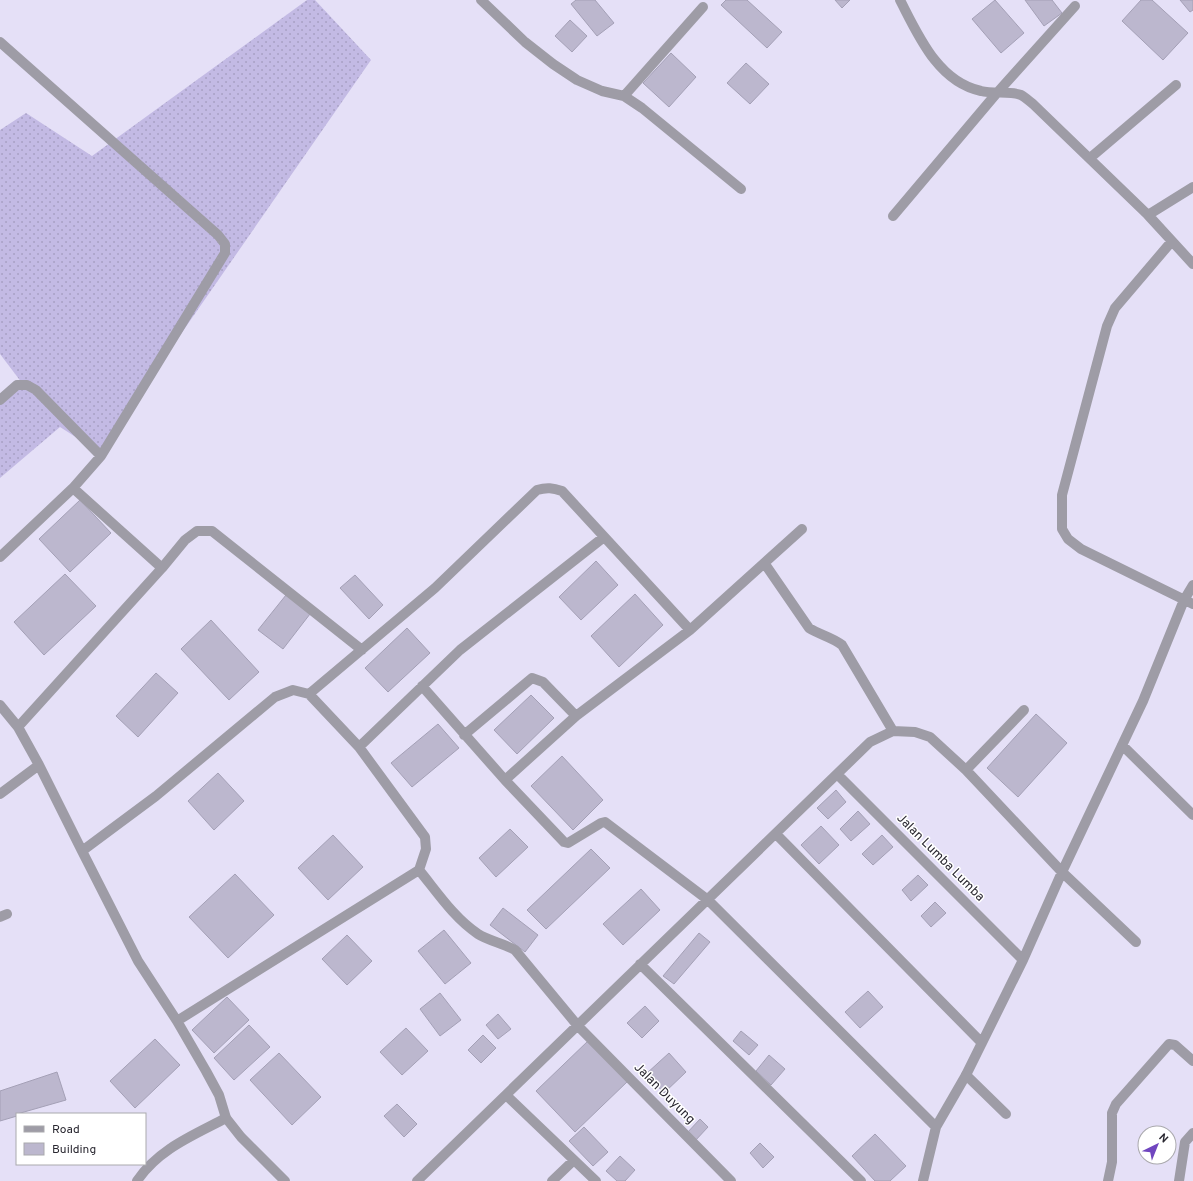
<svg xmlns="http://www.w3.org/2000/svg" width="1193" height="1181" viewBox="0 0 1193 1181" font-family="Overpass,sans-serif">
<style>
.grass{fill:url(#grass-dots)}
.building{fill:#bcb7ce;stroke:#a4a0b6}
.lines{fill:none;stroke-linecap:round;stroke-linejoin:round}
.lane{stroke:#9e9ca6;stroke-width:10}
.street{stroke:#9e9ca6;stroke-width:10}
.labels{text-anchor:middle;dominant-baseline:central;stroke-width:3;stroke-linejoin:round;paint-order:stroke}
.street-label{font-size:13px;fill:#2a2831;stroke:#fff}
</style>
<defs>
<pattern id="grass-dots" width="8" height="8" patternUnits="userSpaceOnUse"><rect width="8" height="8" fill="#c3bae4"/><path d="M2 2h.1M6 6h.1" fill="none" stroke="#a8a0c4" stroke-width="1.8" stroke-linecap="round"/></pattern>
</defs>
<rect width="100%" height="100%" fill="#e5e0f7"/>
<path class="grass" d="M307 0H315L371 60 99 452 60 427 0 478V404L22 383 0 354V130L26 113 92 156Z"/>
<path class="building" d="M576 0H595L614 23 597 36 571 4Z
M726 0H747L782 32 767 48 721 5Z
M835 0H850L842 8Z
M995 0 1024 33 1001 53 972 19Z
M1025 0H1052L1062 13 1044 26Z
M1141 0H1152L1188 33 1163 60 1122 21Z
M1180 0H1193V10L1190 12Z
M570 20 587 36 572 52 555 36Z
M671 53 696 77 669 107 643 83Z
M746 63 769 84 750 104 727 83Z
M80 500 111 533 70 572 39 539Z
M596 561 618 585 581 620 559 597Z
M65 574 96 606 44 655 14 622Z
M355 575 383 605 369 619 340 588Z
M635 594 663 625 619 667 591 636Z
M286 595 310 614 283 649 258 630Z
M211 620 259 672 229 700 181 649Z
M407 628 430 653 388 692 365 668Z
M156 673 178 693 138 737 116 716Z
M531 695 554 718 517 754 494 730Z
M1036 714 1067 743 1018 797 987 768Z
M438 724 459 748 412 787 391 763Z
M562 756 603 800 573 830 531 786Z
M218 773 244 801 214 830 188 801Z
M836 790 846 802 828 819 817 808Z
M858 811 870 824 851 841 840 829Z
M821 826 839 845 819 864 801 845Z
M510 829 528 847 496 877 479 858Z
M333 835 363 867 328 900 298 868Z
M882 835 893 847 873 865 862 854Z
M591 849 610 868 546 929 527 910Z
M235 874 274 915 228 958 189 917Z
M918 875 928 885 911 901 902 890Z
M641 889 660 910 623 945 603 924Z
M935 902 946 913 931 927 921 916Z
M503 908 538 935 525 952 490 925Z
M444 930 471 963 445 984 418 951Z
M699 933 710 942 674 984 663 976Z
M347 935 372 961 347 985 322 959Z
M868 991 883 1007 860 1028 845 1012Z
M440 993 461 1020 440 1036 420 1009Z
M227 997 249 1020 214 1053 192 1030Z
M645 1006 659 1021 642 1038 627 1023Z
M498 1014 511 1029 498 1039 486 1025Z
M249 1025 270 1047 234 1080 214 1058Z
M406 1028 428 1051 402 1075 380 1052Z
M741 1031 758 1045 749 1055 733 1041Z
M483 1035 496 1048 481 1063 468 1050Z
M155 1039 180 1065 135 1108 110 1081Z
M589 1040 628 1081 575 1132 536 1091Z
M279 1053 321 1097 292 1125 250 1080Z
M669 1053 686 1072 664 1093 646 1074Z
M769 1055 785 1069 771 1085 756 1071Z
M57 1072 66 1100 17 1114V1116L0 1121V1091Z
M397 1104 417 1124 404 1137 384 1116Z
M700 1119 708 1127 694 1142 686 1134Z
M584 1127 608 1152 593 1166 569 1141Z
M875 1134 906 1166 890 1181H875L852 1156Z
M760 1143 774 1157 763 1168 750 1153Z
M620 1156 635 1170 625 1181H617L606 1171Z"/>
<g class="lines">
<path class="lane" d="M966 1075 1006 1114
M137 1181C158 1149 194 1135 226 1118"/>
<path class="street" d="M481 0 525 42 553 64 577 80 602 91 624 96 642 108 741 189
M900 0C918 35 938 82 981 91 993 94 1011 91 1021 95 1025 97 1029 101 1033 104L1148 215 1193 264
M0 42 218 235 225 244V253L101 456 73 488 162 568 18 727
M624 96 703 7
M1090 158 1176 85
M1148 215 1193 187
M893 216 996 94 1075 6
M1172 241 1115 308 1107 326 1062 495V529L1068 539 1081 549 1193 604
M0 400 17 385H27L36 390 101 456
M802 529 690 630 576 716 505 780 564 842 568 843 601 823 605 822 708 900 936 1127
M0 557 73 488
M765 564 809 628C820 635 832 637 842 645L893 731
M162 568 185 540 197 531H212L362 650
M422 686 505 780
M309 694 359 747 425 837 426 849 419 870
M0 705 18 727 39 765
M464 735 532 678 543 682 576 716
M1122 745 1193 815
M359 747 460 650 604 537
M966 770 1024 710
M837 774 1023 960
M0 794 39 765 82 851 156 796 275 697 293 690 309 694 435 588 537 490C547 487 553 488 562 491L690 630
M776 834 982 1043
M82 851 138 961 177 1021 206 1071 219 1095 226 1118 241 1137 285 1181
M0 917 7 914
M640 964 861 1181
M177 1021 419 870C437 892 454 918 478 934 489 941 503 943 515 950L578 1026 731 1181
M506 1095 596 1181
M417 1181 870 742 893 731 915 732 930 737 966 770 1062 872 1136 942
M552 1181 574 1160
M923 1181 936 1127 966 1075 1023 960 1062 872 1143 701 1184 600 1193 585
M1108 1181 1112 1162V1113L1116 1104 1169 1044 1175 1045 1193 1061
M1179 1181 1185 1142 1193 1133"/>
</g>
<g class="labels">
<g class="street-label">
<text transform="translate(940 858) rotate(45)">Jalan Lumba Lumba</text>
<text transform="translate(664 1094) rotate(45)">Jalan Duyung</text>
</g>
</g>
<rect x="16" y="1113" width="130" height="52" fill="#ffffff" stroke="#aaa9ad"/>
<rect x="24" y="1126" width="20" height="6" fill="#9e9ca6" stroke="#aaa9ad"/>
<text x="52" y="1133" font-size="12" fill="#2a2831">Road</text>
<rect x="24" y="1143" width="20" height="12" fill="#bcb7ce" stroke="#aaa9ad"/>
<text x="52" y="1153" font-size="12" fill="#2a2831">Building</text>
<g transform="translate(1157 1145) rotate(43)"><circle r="19" fill="#ffffff" stroke="#aaa9ad"/>
<path d="M0-3L7 15L0 10L-7 15Z" fill="#7046bf"/>
<text y="-6" font-size="11" font-weight="bold" text-anchor="middle" fill="#2a2831">N</text>
</g>
</svg>
